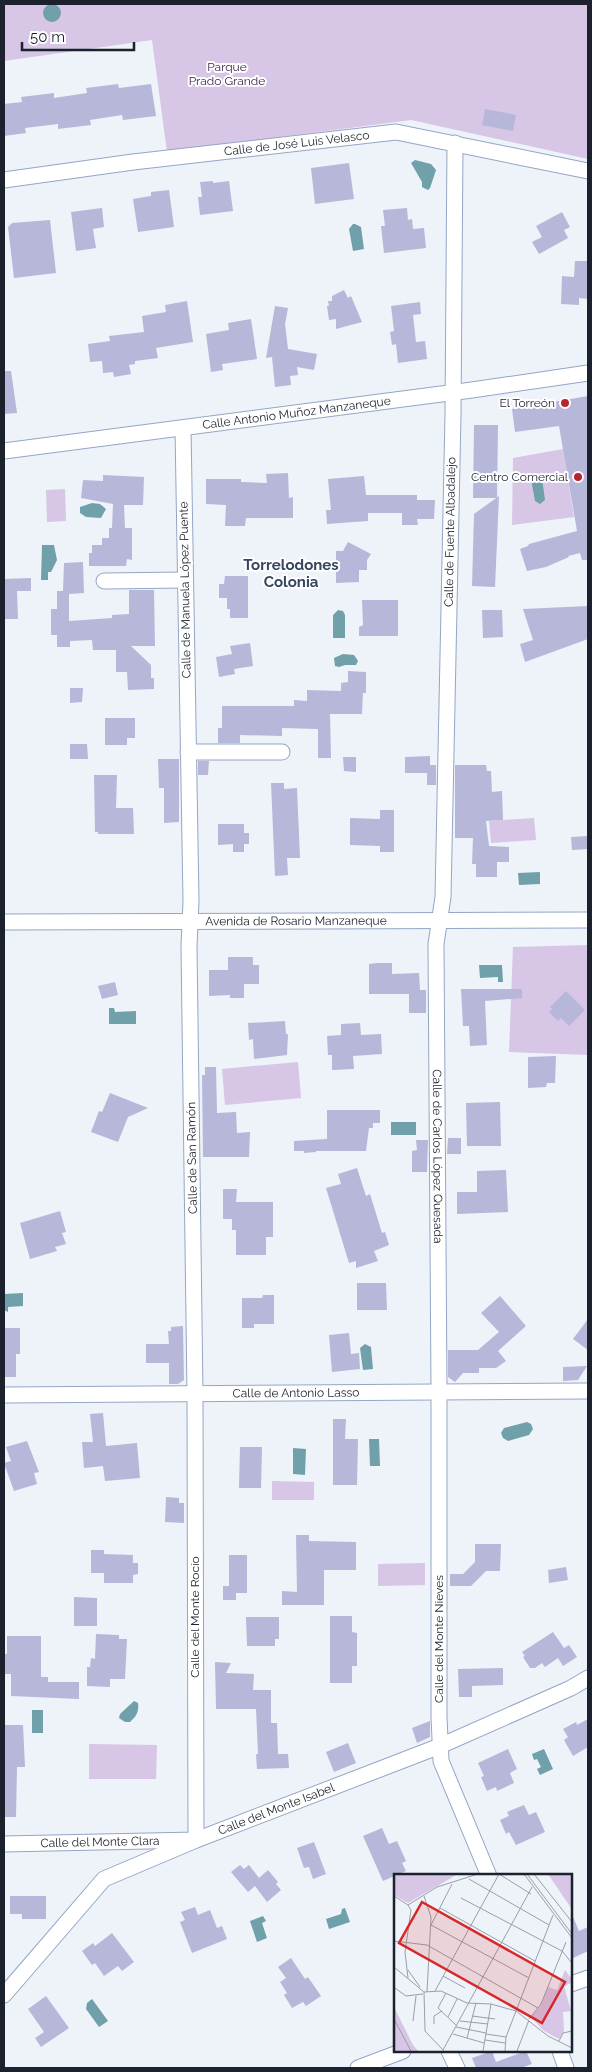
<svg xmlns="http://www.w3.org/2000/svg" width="592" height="2072" viewBox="0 0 592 2072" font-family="Raleway,sans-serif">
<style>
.green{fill:#d7c6e5}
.water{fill:#70a0aa}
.building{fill:#b7b7da}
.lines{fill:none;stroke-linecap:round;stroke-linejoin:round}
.street-casing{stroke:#94a6c5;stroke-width:17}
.street{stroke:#fff;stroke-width:15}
.poi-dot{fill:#b6252e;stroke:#fff;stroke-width:2}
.labels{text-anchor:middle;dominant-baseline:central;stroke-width:4;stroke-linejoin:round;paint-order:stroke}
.park-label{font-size:12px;fill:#3d224f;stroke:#fff}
.street-label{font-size:12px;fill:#1b222d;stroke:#fff}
.poi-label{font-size:12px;fill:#1b222d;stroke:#fff;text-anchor:end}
.quarter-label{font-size:15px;font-weight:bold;fill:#364560;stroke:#fff}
.inset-road{fill:none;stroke:#9a9fa7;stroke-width:1}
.view{fill:#d62828;fill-opacity:0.15;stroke:#d62828;stroke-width:2.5}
.inset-edge{fill:none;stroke:#1b222d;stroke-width:2.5}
</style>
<rect width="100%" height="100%" fill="#eef2f9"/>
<path class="green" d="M4 4H588V159L411 120 167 152 152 40 4 61Z
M563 449 574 517 512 525 513 458Z
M65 489 66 521 47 522 46 490Z
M534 818 536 840 491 843 489 821Z
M588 945V1055L509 1052 513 947Z
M298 1062 301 1098 225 1105 222 1069Z
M272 1481 314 1482V1500H272Z
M425 1563V1585L378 1586V1564Z
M89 1744 157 1745 156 1779H89Z"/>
<path class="water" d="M43 13a9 9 0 1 1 18 0a9 9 0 1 1-18 0Z
M415 160 431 164 436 170 430 188 428 190 422 187V182L411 163Z
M353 224H355L361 227 364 249 353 251 349 229Z
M542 478 545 500 540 504 535 501 531 479Z
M92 503 100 504 106 509 101 518 86 517 80 513V507Z
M42 545H54L57 560 51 572H48V580H41Z
M338 610 343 611 345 615V638H333V615Z
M343 654 354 655 358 661 356 665H345L339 667 335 666 334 658Z
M540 872V884L519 885 518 873Z
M479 965H502L503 982H498V977L480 978Z
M109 1008H114L115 1012 136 1011V1024H109Z
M391 1122H416V1135H391Z
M23 1293V1306L8 1307V1312L4 1310V1294Z
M365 1344 371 1347 373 1369 363 1370 360 1348Z
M527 1422 531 1424 533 1429 529 1435 508 1441 503 1438 501 1433 504 1428Z
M369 1439H379L380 1466H370Z
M293 1448 306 1449 305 1475 293 1474Z
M134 1701 138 1703C139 1711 137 1716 130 1722H125L119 1718 120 1714Z
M32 1710H43V1733H32Z
M544 1749 553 1769 540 1775 537 1769 541 1767 537 1759 534 1760 532 1754Z
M345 1908 350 1922 329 1929 326 1919 341 1914 342 1909Z
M263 1916 266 1921 262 1923 267 1938 257 1942 250 1921Z
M92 1999 108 2021 99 2027 86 2009 87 2003Z"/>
<path class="building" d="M118 84 119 88 151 84 156 116 123 120 122 115 90 120 91 125 58 129V124L25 128 26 133 4 136V104L22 102 21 97 54 93V98L87 93 86 88Z
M485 109 516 115 513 131 482 125Z
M349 163 354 199 315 204 311 168Z
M213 181V183L229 181 233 211 200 215 198 197H202L200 182Z
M169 190 174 227 138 232 133 199 151 196V192Z
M102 208 104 227 93 229 96 248 76 251 71 212Z
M407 208 408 220 412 219 413 229 424 228 426 248 384 253 381 226H385L383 210Z
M562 212 570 227 564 230 568 238 539 254 532 242 542 237 536 226Z
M50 220 56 273 14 278 8 227 12 223Z
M575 261H588V299L579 298V305L561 304 562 276 574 277Z
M344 290 348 298 351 296 362 322 336 329V319L329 320 327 306H329L328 301H332V296Z
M187 301 193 342 156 348 158 358 135 361V364L129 365 131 374 114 377 113 372 103 373 102 361 90 362 88 344 110 341 109 336 144 332 142 316 166 312 165 305Z
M420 302 421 314 413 315 416 342 425 341 427 359 398 363 396 344 392 345 390 332 394 331 391 306Z
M275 306 288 308 285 324 288 349 317 354 314 370 297 367 298 375 290 376 291 385 275 387 272 357 266 358Z
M251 319 257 359 222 364 223 370 211 372 206 334 229 330 228 323Z
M4 371H11L17 413 4 414Z
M588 396V560H582L580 553 568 556 569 557 546 567 527 571 520 549 528 546 529 544 577 531 559 426 515 432 512 409Z
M474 425H498L497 498H473Z
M288 473 289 498 293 497V518H246L245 526H225L226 505 206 504V479H241V482L267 483 266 474Z
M103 475 144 477 143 505H124L125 528H132V560L127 559 126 566H89V553H92V545H102V538H109V528H112L113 504 81 498 83 480 103 481Z
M364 476 366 495H417V500H435L434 519H417L418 525H402V513H368V521L327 524 326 510H331L328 479Z
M499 496 495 587 472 586 474 514Z
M348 542 371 554 367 560V570H359V582L336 583V551H343Z
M83 562 84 593 69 594V621L112 618V615L129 614V590H154L155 646H131L151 665V678H154V689L128 690 127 672H116V650H93L92 640 70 641V647H57V635H51V609H57V591H63L64 563Z
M225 576H248V618H230V609H227V598H219V584H224Z
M31 578V591H17L18 619H4V579Z
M362 600H398V636H359V627L363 625Z
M588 606V639L525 662 520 644 533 640 523 609Z
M482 610H502L503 637 483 638Z
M250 643 253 666 234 669 235 674 219 677 216 657 232 654 230 646Z
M348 671 366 672V693H363L362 714H330L331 758H318V729L282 728V736L240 735V743H218V728H222V706H294V700L307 701V690L341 691V683L348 682Z
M70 688H83L82 702 70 703Z
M105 718H135V738H127V745H105Z
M70 744H87L88 759H70Z
M430 756V765H436V785H427V773H405V757Z
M343 757H356V772L344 771Z
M158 759H179V822L164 823V788H159Z
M198 761H209L208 775H198Z
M455 765H486L487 771H491L492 792 502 791 503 820 486 821 489 846 509 847V862H497V877H476V864H472L473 838H455Z
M94 775H117L116 808H133L134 834H98V832H95Z
M271 783H284V789L297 788 300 858H287L288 875 275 876Z
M380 810H394V852H380V846L350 845V818L380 819Z
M218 824H244V833H249V844H244V852H233V844L218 845Z
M588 836V849L572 850 571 837Z
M228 957H253V965H259V984H244V998H230V995L209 996V970H228Z
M377 963H392V974L419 973 420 990H426V1013H409V994H369V964Z
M115 982 118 995 102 999 98 986Z
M461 989H522V998L485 1001 487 1045 470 1046 469 1026H463Z
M566 991 585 1010 569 1026 561 1018 558 1021 549 1012 552 1009 550 1007Z
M285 1021 286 1034H288L287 1055 254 1059 253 1039 249 1040 248 1023Z
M360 1023 361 1035 381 1034 382 1054 353 1056 354 1069 332 1070V1055H328L327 1036 341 1035V1024Z
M556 1056 555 1083H547L546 1087 528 1088V1057Z
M205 1067H216L217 1113 236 1112 237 1133 250 1132 249 1157H203L202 1075H205Z
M110 1093 148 1108 128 1117 118 1142 91 1132 99 1111 102 1112Z
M500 1102 501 1146H467L466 1103Z
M327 1110H380V1123H373V1128H369L366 1151H316V1152L304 1153V1151H294V1141L327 1139Z
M448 1138H461V1154H447Z
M416 1140H428L427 1172H412V1151L417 1150Z
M357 1168 366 1196 370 1194 382 1233 385 1232 389 1245 374 1251 378 1261 356 1268V1261L349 1263 326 1188 341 1184 338 1174Z
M506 1170 508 1212 457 1214V1192H477V1171Z
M223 1189H237L236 1202H273V1237H266V1255H236V1230H232V1219H223Z
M60 1211 66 1232 62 1233 66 1244 55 1247 57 1251 30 1259 20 1223Z
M357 1283H386L387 1310H357Z
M263 1295H274V1324H254V1328H242V1298H262Z
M500 1296 526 1326 498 1351 506 1361 496 1368H479V1373H463L455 1382 448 1377V1350H478L499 1332 481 1313Z
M588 1319V1350L573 1339Z
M183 1326 184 1380 178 1384H169V1363H146V1344H169L168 1331H171V1327Z
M4 1328H20V1354H16V1377H4Z
M349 1333 351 1354 359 1353 360 1369 332 1372 329 1335Z
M587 1366 578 1380 563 1381V1367Z
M103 1413 106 1446 137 1443 140 1478 105 1481 103 1466 84 1468 82 1442H93L90 1414Z
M333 1419H346L345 1439H358L357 1485H333Z
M27 1441 39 1472 34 1473 37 1484 14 1491 4 1463 11 1461 6 1447Z
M240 1447H262L261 1488H239Z
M166 1497 179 1498V1503H184V1523L165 1522Z
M296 1535H309V1541L356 1542V1570H324V1605H282V1591L297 1592Z
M475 1544H501L500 1571H486L471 1586H450V1574H463L475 1562Z
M91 1550H104V1554L133 1555V1563H138V1574L133 1575V1583H104V1573H91Z
M229 1555H247V1593H236V1600H223V1586H229Z
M566 1567 568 1580 549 1583 548 1570Z
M74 1597 97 1598V1626H74Z
M330 1616H352V1632L357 1633V1666H352V1683H330Z
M246 1617H279V1639H275V1646H247Z
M553 1632 564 1648 569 1645 577 1657 563 1666 558 1658 545 1667 542 1663 535 1668H530L523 1657 525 1656 522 1652Z
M96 1634 119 1635V1639H127L125 1679H110V1687L87 1686V1667H90L91 1658 95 1659Z
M7 1636H41V1677H48V1682H79V1699L11 1696V1674H4V1654H7Z
M215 1662 231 1663 226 1673 254 1674 253 1690H271V1723H277L278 1754H288L289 1768 257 1769 256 1754H258L256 1709H216Z
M503 1668V1685L472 1686V1697H459L458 1669Z
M588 1719V1747L573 1756 564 1740 568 1737 563 1729 576 1722 577 1725Z
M430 1721V1737L417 1743 412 1728Z
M4 1725H23L25 1767H17L16 1817H4Z
M348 1743 356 1763 334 1772 326 1752Z
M508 1749 517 1769 510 1773 514 1783 497 1791 496 1787 487 1791 481 1777 484 1776 478 1763Z
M524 1805 529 1815 536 1812 545 1832 516 1845 509 1832 506 1834 500 1820 509 1816 507 1812Z
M382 1828 389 1844 397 1841 406 1861 402 1863 406 1871 383 1881 363 1836Z
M314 1842 326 1874 313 1879 309 1867 304 1868 297 1848Z
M240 1865 244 1869 249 1865 259 1878 268 1870 278 1882 276 1884 281 1890 267 1902 255 1886 248 1892 231 1872Z
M10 1896H46V1919H22V1914H10Z
M195 1907 198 1915 210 1910 217 1928 222 1926 227 1939 192 1953 180 1922 185 1920 181 1912Z
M571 1912 579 1931 588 1927V1951L571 1959Z
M112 1933 134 1962 122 1971 118 1966 104 1976 95 1963 92 1965 82 1951 93 1943 95 1946Z
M291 1958 305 1979 308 1977 321 1996 306 2006 303 2002 292 2008 284 1995 287 1993 280 1982 286 1978 278 1967Z
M46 1996 69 2028 41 2047 35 2038 44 2032 28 2009Z
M492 2051 496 2062 526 2051 532 2064 521 2068H476L472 2058Z"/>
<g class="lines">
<g class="street-casing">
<g id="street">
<path id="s1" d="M455 143 453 415 443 897 436 944 439 1391V1717L441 1761 489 1876"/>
<path id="s2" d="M4 180 133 162 396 132 588 171"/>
<path id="s3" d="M4 451 472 390 588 373"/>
<path d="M104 581 185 580"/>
<path d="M188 752H282"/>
<path id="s4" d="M4 922 588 920"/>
<path id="s5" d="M4 1395 588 1391"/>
<path id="s6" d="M4 1844 196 1840 195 1394 189 946 191 901 183 428"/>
<path d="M571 1984 588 1978"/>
<path id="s7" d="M4 1995 104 1879 196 1840 440 1746 571 1688 588 1678"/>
<path d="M449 2051 457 2068"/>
<path d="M560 2051 566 2068"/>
<path d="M358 2068 403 2051"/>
</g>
</g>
<use href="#street" class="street"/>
</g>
<g class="poi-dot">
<circle cx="565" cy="403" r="5"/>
<circle cx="578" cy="477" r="5"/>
</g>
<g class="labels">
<g class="park-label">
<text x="227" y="67">Parque<tspan x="227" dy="14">Prado Grande</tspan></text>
</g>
<g class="street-label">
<text stroke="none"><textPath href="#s2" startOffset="295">Calle de José Luis Velasco</textPath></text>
<text stroke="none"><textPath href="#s3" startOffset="295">Calle Antonio Muñoz Manzaneque</textPath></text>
<text transform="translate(450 532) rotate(-89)">Calle de Fuente Albadalejo</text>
<text transform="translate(185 590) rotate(-91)">Calle de Manuela López Puente</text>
<text stroke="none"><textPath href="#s4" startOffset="292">Avenida de Rosario Manzaneque</textPath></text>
<text stroke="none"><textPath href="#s1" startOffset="1014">Calle de Carlos López Quesada</textPath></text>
<text transform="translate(192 1158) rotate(-91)">Calle de San Ramón</text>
<text stroke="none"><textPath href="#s5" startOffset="292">Calle de Antonio Lasso</textPath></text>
<text transform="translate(195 1617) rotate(-90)">Calle del Monte Rocío</text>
<text transform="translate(439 1639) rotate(-90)">Calle del Monte Nieves</text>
<text stroke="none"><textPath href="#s7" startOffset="339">Calle del Monte Isabel</textPath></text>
<text stroke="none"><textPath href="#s6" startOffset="96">Calle del Monte Clara</textPath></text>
</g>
<g class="poi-label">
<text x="555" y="403">El Torreón</text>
<text x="568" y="477">Centro Comercial</text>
</g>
<g class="quarter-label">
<text x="291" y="565">Torrelodones<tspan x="291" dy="17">Colonia</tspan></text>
</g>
</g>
<g transform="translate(394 1874)">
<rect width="178" height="178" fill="#eef2f9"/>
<path d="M0 0H64L14 29 0 21ZM154 0H177V34ZM171 96 177 104V109L170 112 177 137 169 138 170 158 165 165 150 157 137 143 147 131 154 113 163 116ZM0 133 19 171 24 177H0Z" fill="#d7c6e5"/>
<path class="inset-road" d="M105 0 137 20M130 0 178 64M133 0 178 60M140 0 178 48M75 5 155 51M58 10 37 51 135 104M0 22 14 31 17 36 11 78 14 104M30 22 37 43 33 118M67 24 168 77 178 89M14 31 43 13 84 0M46 34 141 87M0 67 33 71 144 134M0 93 30 118 47 117 73 129 97 130 122 137 154 162 178 174M14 96 26 113M49 102 71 114M1 114 12 122 29 120M41 117 105 0M30 118 31 157 50 177M52 119 44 134 63 152M78 142 101 145M54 143 63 125M0 145 17 177M135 145 147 130 172 68M19 147 22 122M66 147 94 150M40 150V142L48 137M62 153 92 159M59 160 90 169M92 160 112 163M73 164 82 129M91 166 111 169M165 167 169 159 178 157M49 176 138 13M89 177 97 130M111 177 112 163 159 41M123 177 135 146"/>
<path class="view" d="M28 28 171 108 148 149 5 69Z"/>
<rect width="178" height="178" class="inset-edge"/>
</g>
<rect width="592" height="2072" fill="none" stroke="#1b222d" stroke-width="10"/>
<path d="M22 42v8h112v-8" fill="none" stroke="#1b222d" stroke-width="2.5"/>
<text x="30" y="42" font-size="15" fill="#1b222d" stroke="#ffffff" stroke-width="4" paint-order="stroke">50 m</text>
</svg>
